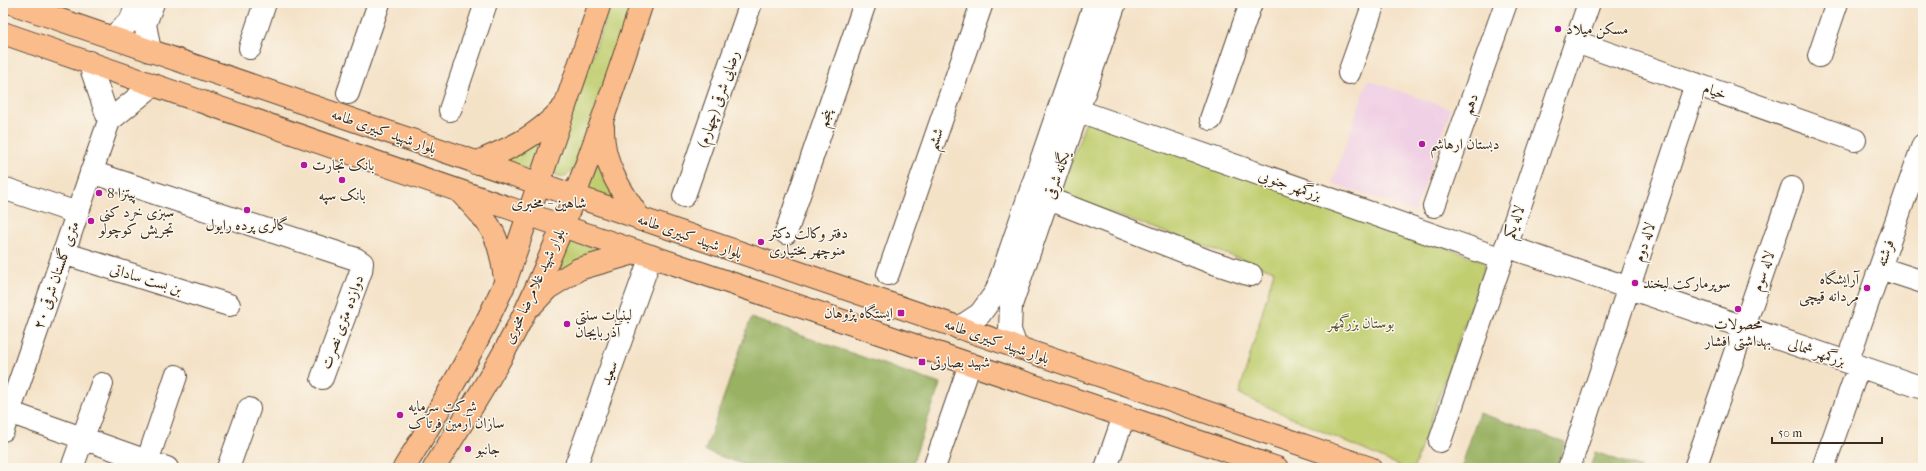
<svg xmlns="http://www.w3.org/2000/svg" width="1926" height="471" viewBox="0 0 1926 471" font-family="'IM FELL French Canon',Amiri,serif">
<style>
.built{fill:#f0d0e4}
.green{fill:#c0ce70;stroke:#7e7c47}
.forest{fill:#98b162;stroke:#6a6e40}
.lines{fill:none;stroke-linecap:round;stroke-linejoin:round}
.minor-casing{stroke:#574637;stroke-width:24}
.major-casing{stroke:#574637;stroke-width:24}
.minor{stroke:#fff;stroke-width:22}
.major{stroke:#fabc8b;stroke-width:22}
.poi-dot{fill:#b5179e;stroke:#fbf7ec;stroke-width:1.5}
.labels{text-anchor:middle;dominant-baseline:central;stroke-width:3;stroke-linejoin:round;paint-order:stroke}
.poi-label{font-size:15px;fill:#3b2a1e;stroke:#fbf7ec;text-anchor:start}
.street-label{font-size:15px;fill:#3b2a1e;stroke:#fbf7ec}
.park-label{font-size:15px;fill:#5c5332;stroke:#fbf7ec}
.neighbourhood-label{font-size:16px;fill:#3b2a1e;stroke:#fbf7ec}
</style>
<rect width="100%" height="100%" fill="#fbf7ec"/>
<filter id="ink" filterUnits="userSpaceOnUse"><feTurbulence type="fractalNoise" baseFrequency=".025" numOctaves="2"/><feDisplacementMap in="SourceGraphic" scale="8" xChannelSelector="R" yChannelSelector="G"/><feConvolveMatrix kernelMatrix="1 2 1 2 8 2 1 2 1" color-interpolation-filters="sRGB"/></filter>
<filter id="wash" filterUnits="userSpaceOnUse"><feTurbulence type="fractalNoise" baseFrequency=".012" numOctaves="4" result="noise"/><feDisplacementMap in="SourceGraphic" scale="16" xChannelSelector="R" yChannelSelector="G"/><feGaussianBlur stdDeviation="0.9" result="paint"/><feColorMatrix in="noise" values="0 0 0 0 0 0 0 0 0 0 0 0 0 0 0 0 0 1.4 0 .05"/><feComposite in="paint" operator="in"/></filter>
<g filter="url(#wash)">
<rect width="100%" height="100%" fill="#f4e2c7"/>
<path class="built" d="M1368 80 1451 109 1415 212 1332 183Z"/>
<path class="green" d="M611 3H633L574 167C569 176 565 178 555 175L554 167Z
M1086 121 1486 262 1414 468H1404L1239 394 1274 271 1060 195Z
M548 128 532 170 491 159Z
M601 152 626 203 587 190Z
M565 240 614 253 549 278Z"/>
<path class="forest" d="M751 318 940 384 911 468H754L705 451Z
M1479 413 1565 442 1556 468H1461Z
M1595 452 1641 468H1590Z"/>
</g>
<g filter="url(#ink)">
<g class="lines">
<g class="minor-casing">
<path id="minor" d="M112 38 131 20 137 3
M1576 42 1855 140
M250 48 265 3
M150 51 145 24 153 3
M1819 56 1837 3
M89 62 109 121
M1349 73 1374 3
M348 93 379 3
M450 110 486 3
M1079 111 1502 259
M1211 119 1251 3
M91 172 356 259 362 263 361 271 322 378
M3 188 77 213
M684 196 751 3
M1049 199 1208 261 1251 275
M1434 206 1506 3
M786 233 865 3
M1506 246 1923 388
M63 253 229 305
M1880 268 1923 282
M888 274 982 3
M959 328 980 314 996 292 1095 3
M1016 347 1010 330 1011 305 1115 3
M1847 362 1923 145
M3 410 167 468
M3 430 109 121 153 85
M1440 441 1589 3
M72 468 102 384
M145 468 176 376
M228 468 249 409
M575 468 651 256
M934 468 970 364
M1106 468 1124 416
M1569 468 1696 84
M1695 468 1792 188
M1823 468 1859 366"/>
</g>
<g class="major-casing">
<path id="major" d="M11 3 1370 468
M3 33 512 209 1277 468
M603 127C602 164 621 191 641 220
M475 163C511 148 535 138 562 109
M461 193C492 226 499 233 505 279
M532 305 548 288 579 269 638 252
M404 468C441 408 476 347 505 283L600 3
M434 468C465 418 498 367 524 314 572 214 607 108 642 3"/>
</g>
<use href="#minor" class="minor"/>
<use href="#major" class="major"/>
</g>
</g>
<g class="poi-dot">
<circle cx="1558" cy="29" r="4"/>
<circle cx="1422" cy="144" r="4"/>
<circle cx="304" cy="165" r="4"/>
<circle cx="342" cy="180" r="4"/>
<circle cx="99" cy="193" r="4"/>
<circle cx="247" cy="210" r="4"/>
<circle cx="91" cy="221" r="4"/>
<circle cx="761" cy="242" r="4"/>
<circle cx="1635" cy="283" r="4"/>
<circle cx="1867" cy="288" r="4"/>
<circle cx="1738" cy="309" r="4"/>
<rect x="897" y="309" width="8" height="8" rx="2"/>
<circle cx="567" cy="324" r="4"/>
<rect x="918" y="358" width="8" height="8" rx="2"/>
<circle cx="400" cy="415" r="4"/>
<circle cx="468" cy="449" r="4"/>
</g>
<g class="labels">
<g class="poi-label">
<text x="1566" y="29">مسکن میلاد</text>
<text x="1430" y="144">دبستان ارهاشم</text>
<text x="312" y="165">بانک تجارت</text>
<text x="107" y="193">پیتزا 8</text>
<text x="342" y="195" text-anchor="middle">بانک سپه</text>
<text x="99" y="212">سبزی خرد کنی<tspan x="99" dy="17">تجریش کوچولو</tspan></text>
<text x="247" y="225" text-anchor="middle">گالری پرده رایول</text>
<text x="769" y="233">دفتر وکالت دکتر<tspan x="769" dy="17">منوچهر بختیاری</tspan></text>
<text x="1859" y="279" text-anchor="end">آرایشگاه<tspan x="1859" dy="17">مردانه قیچی</tspan></text>
<text x="1643" y="283">سوپرمارکت لبخند</text>
<text x="893" y="313" text-anchor="end">ایستگاه پژوهان</text>
<text x="575" y="315">لبنیات سنتی<tspan x="575" dy="17">آذربایجان</tspan></text>
<text x="1738" y="324" text-anchor="middle">محصولات<tspan x="1738" dy="17">بهداشتی افشار</tspan></text>
<text x="930" y="362">شهید بصارتی</text>
<text x="408" y="406">شرکت سرمایه<tspan x="408" dy="17">سازان آرمین فرتاک</tspan></text>
<text x="476" y="449">جانبو</text>
</g>
<g class="street-label">
<text transform="translate(1715 91) rotate(19)">خیام</text>
<text transform="translate(718 99) rotate(-71)">رضایی شرقی (چهارم)</text>
<text transform="translate(1470 104) rotate(-71)">دهم</text>
<text transform="translate(825 118) rotate(-71)">پنجم</text>
<text transform="translate(384 131) rotate(19)">بلوار شهید کبیری طامه</text>
<text transform="translate(935 139) rotate(-71)">ششم</text>
<text transform="translate(1057 175) rotate(-71)">یگانه شرقی</text>
<text transform="translate(1290 185) rotate(19)">بزرگمهر جنوبی</text>
<text transform="translate(1514 222) rotate(-71)">لاله یکم</text>
<text transform="translate(690 236) rotate(19)">بلوار شهید کبیری طامه</text>
<text transform="translate(1644 242) rotate(-72)">لاله دوم</text>
<text transform="translate(1885 253) rotate(-71)">فرشته</text>
<text transform="translate(1763 271) rotate(-71)">لاله سوم</text>
<text transform="translate(56 275) rotate(-71)">۲۰ متری گلستان شرقی</text>
<text transform="translate(146 279) rotate(17)">بن بست ساداتی</text>
<text transform="translate(534 286) rotate(-65)">بلوار شهید غلامرضا مخبری</text>
<text transform="translate(342 322) rotate(-70)">دوازده متری نصرت</text>
<text transform="translate(997 341) rotate(19)">بلوار شهید کبیری طامه</text>
<text transform="translate(1817 352) rotate(19)">بزرگمهر شمالی</text>
<text transform="translate(609 373) rotate(-70)">سعید</text>
</g>
<g class="park-label">
<text x="1361" y="323">بوستان بزرگمهر</text>
</g>
<g class="neighbourhood-label">
<text x="549" y="202">شاهین - مخبری</text>
</g>
</g>
<rect width="1926" height="471" fill="none" stroke="#fbf7ec" stroke-width="16"/>
<path d="M1772 437v6h110v-6" fill="none" stroke="#3b2a1e" stroke-width="2"/>
<text x="1778" y="437" font-size="12" fill="#3b2a1e" stroke="#fbf7ec" stroke-width="3" paint-order="stroke">50 m</text>
</svg>
